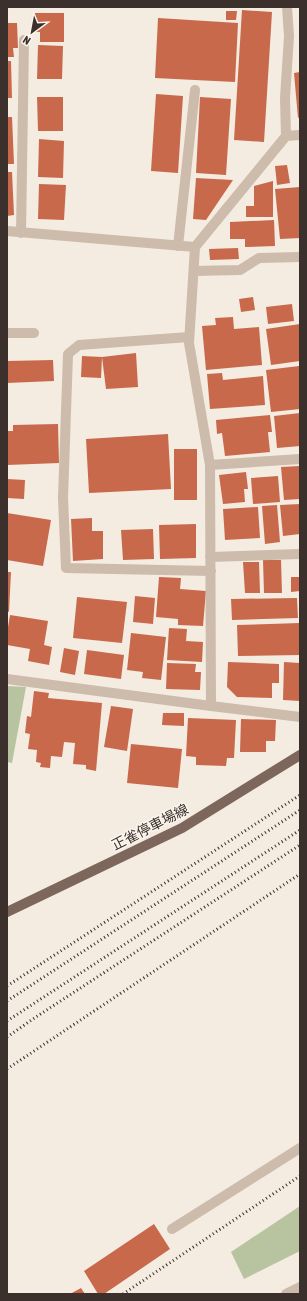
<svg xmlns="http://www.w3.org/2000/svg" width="307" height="1301" viewBox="0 0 307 1301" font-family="'Asap Condensed','Noto Sans JP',sans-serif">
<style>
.green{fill:#b8c4a0}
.building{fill:#c8694b}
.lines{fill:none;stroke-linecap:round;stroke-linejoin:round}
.minor{stroke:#cdbbac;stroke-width:10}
.major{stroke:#7d675c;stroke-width:10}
.rail{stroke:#3b302b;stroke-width:3;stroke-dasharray:1 3;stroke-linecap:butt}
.labels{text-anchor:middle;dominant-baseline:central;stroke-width:3;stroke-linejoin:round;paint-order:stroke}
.street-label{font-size:14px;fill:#3b302b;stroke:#fbf5ee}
</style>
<rect width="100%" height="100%" fill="#f4ebe1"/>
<path class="green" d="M7 686 26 687 12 763 7 762Z
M300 1206V1251L244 1279 231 1252Z"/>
<path class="building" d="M242 10 272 12 264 142 234 140Z
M226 11H237L236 20H226Z
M34 13H64V42H40V32H34Z
M158 18 238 23 235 82 155 78Z
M7 23H17L18 48H13L14 57H7Z
M38 45 63 46 62 79H37Z
M7 61H11L12 98H7Z
M300 72V117L298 118 294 73Z
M156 94 183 96 178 173 151 171Z
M37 97H63V131H38Z
M200 97 231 99 226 175 196 173Z
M7 117H12L14 164H7Z
M39 139 64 141 63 178 38 177Z
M287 165 290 183 277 185 275 166Z
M7 172H12L14 215 7 216Z
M196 178 233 180 206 220 193 219Z
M273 181V217H246V206H254V186Z
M39 184 66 185 64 220 38 219Z
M300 187V238L280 239 275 189Z
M274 220 275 246 245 247V239H230V222Z
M238 248 239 259 210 260 209 249Z
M253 297 255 310 241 312 239 299Z
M292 304 294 321 268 324 266 307Z
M233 317 234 329 259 327 262 365 206 370 202 326 216 325 215 318Z
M300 324V361L271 365 266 329Z
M136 353 138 387 106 389 102 357 101 378 81 377 82 356 102 357Z
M53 360 54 381 7 383V361Z
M299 366 300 409 271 412 266 370Z
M222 373 223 380 263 376 265 405 210 409 207 374Z
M300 413V446L277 448 274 416Z
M270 415 272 432H268L270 452 225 456 222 433 217 434 216 420Z
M58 424 59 463 7 465V431H13V425Z
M168 434 171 489 89 493 86 439Z
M174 449H197V500H174Z
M300 466V499L284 500 281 467Z
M246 472 248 489H244L245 502 223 504 219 475Z
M278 476 280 502 253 504 251 478Z
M7 479 25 480 24 499 7 498Z
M300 504V534L283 536 280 505Z
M277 505 280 542 265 544 262 506Z
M258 507 260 538 225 540 223 509Z
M7 513 51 520 43 566 7 560Z
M92 518V531H103V559L73 561 71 519Z
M196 524V558L160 559 159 525Z
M153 529 154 559 123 560 121 530Z
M263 560H281L282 593H264Z
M243 562H259L260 593H245Z
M7 572H11L9 612 7 611Z
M159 577 181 578 180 589 206 591 203 626 178 625V619L156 617Z
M291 577H300V591L291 592Z
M135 596 155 598 153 624 133 622Z
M77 597 127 602 122 643 73 638Z
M297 598 298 618 232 620 231 599Z
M10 615 48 621 44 645 52 647 49 665 28 661 30 649 7 645V633Z
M300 623V655L238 656 237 625Z
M169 628 187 629 186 641 203 642 202 662 167 660Z
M131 633 166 637 161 680 142 678 143 672 127 670Z
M64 648 79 651 75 675 60 672Z
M87 650 124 655 121 679 84 674Z
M228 662 279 664V683H272V698L237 697 227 687Z
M284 662 300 663V701L283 700Z
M167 663 196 664 195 672H201L200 690 166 689Z
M34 691 49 693 48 698 102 703 96 771 86 769V765L73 764 75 743 64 742 62 757 51 756 50 768 40 767 41 763 36 762 37 750 28 749 30 734 25 733 27 716 31 717Z
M111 706 133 709 127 751 104 747Z
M163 713H184V726L162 725Z
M188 718 236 720 234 758H227L226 766 196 765V757L186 756Z
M241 719 276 720 275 741H266V752H240Z
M131 744 182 749 178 788 127 783Z
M154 1224 170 1249 104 1294H98L84 1271Z
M81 1288 85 1294H70Z"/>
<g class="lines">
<path class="minor" d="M300 135 286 136 195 247 189 343 210 465 211 706 300 717
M286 136 285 98 289 36 287 7
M7 231 195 247
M21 233 24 40
M178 246 195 90
M194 271 240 270 259 258 300 257
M7 333H34
M189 337 79 345 68 354 63 498 66 568 211 571
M210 465 300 459
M210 557 300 554
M7 679 211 706
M172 1229 300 1148
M286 1294 300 1287"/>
<path class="major" d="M7 912 182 828 300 755"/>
<path class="rail" d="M7 986 300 795
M7 1001 300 810
M7 1021 300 830
M7 1037 36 1017 300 845
M7 1069 300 874
M123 1294 300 1176"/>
</g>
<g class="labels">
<g class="street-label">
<text transform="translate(150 827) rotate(-27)">正雀停車場線</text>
</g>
</g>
<rect width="307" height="1301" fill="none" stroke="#3b302b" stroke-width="16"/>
<g transform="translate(32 32) rotate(212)" stroke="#fbf5ee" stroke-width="3" paint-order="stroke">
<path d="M0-3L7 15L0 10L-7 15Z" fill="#3b302b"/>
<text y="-6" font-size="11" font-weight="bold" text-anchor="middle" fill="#3b302b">N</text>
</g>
</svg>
